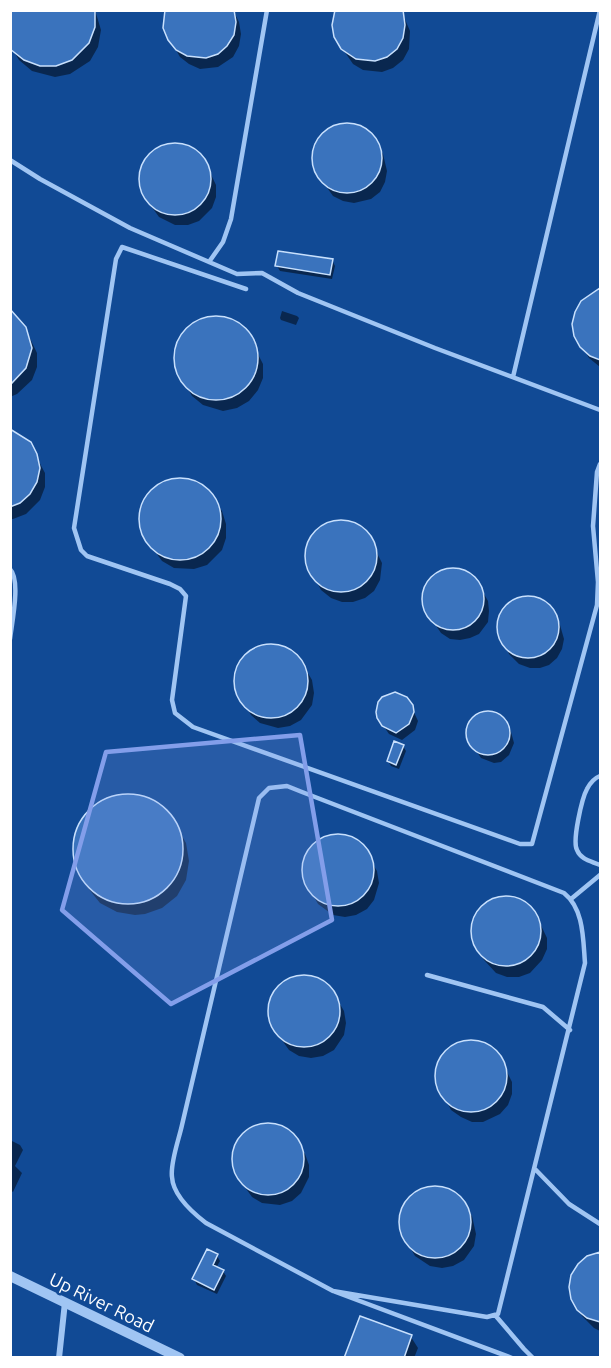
<svg xmlns="http://www.w3.org/2000/svg" width="611" height="1368" viewBox="0 0 611 1368" font-family="Ubuntu,sans-serif">
<style>
.shadow{fill:#0007}
.building{fill:#3a73bd;stroke:#c8e0fd;stroke-width:1.5}
.lines{fill:none;stroke-linecap:round;stroke-linejoin:round}
.service{stroke:#a0c5f3;stroke-width:4.5}
.minor{stroke:#a0c5f3;stroke-width:6}
.tertiary{stroke:#a0c5f3;stroke-width:10}
.marked{fill:#839eea;fill-opacity:0.2;stroke:#839eea;stroke-width:4.5;stroke-linejoin:round}
.labels{text-anchor:middle;dominant-baseline:central;stroke-width:5;stroke-linejoin:round;paint-order:stroke}
.street-label{font-size:18px;fill:#fff;stroke:#114a95}
</style>
<rect width="100%" height="100%" fill="#114a95"/>
<path class="shadow" d="M10 10H95L101 30 98 47 90 61 70 74 55 77 32 71 19 60 10 45Z
M233 10 239 22 241 34 239 46 233 57 218 67 200 69 189 64 180 57 167 34Z
M401 10 410 31 409 49 403 60 393 68 382 72 363 70 353 64 338 42Z
M347 125 358 127 369 133 383 154 387 171 385 182 380 192 371 199 354 203 343 201 333 196 318 175 314 158 318 142 326 133 336 127Z
M169 145H181L197 152 205 162 216 185V197L212 208 199 221 188 225H175L159 217 144 196 140 185 142 167 148 156 157 149Z
M332 260 335 266 332 279 280 271 277 266Z
M600 291V367L589 358 576 336 597 292Z
M282 311 297 316 299 318 296 325 281 320 280 318Z
M10 314 25 328 37 353V367L32 380 17 394 10 397Z
M216 318 230 321 247 333 263 364V378L258 390 249 401 237 408 223 411 203 405 192 396 178 372 176 358 181 338 190 328 202 321Z
M10 431 19 434 29 443 45 473V487L40 500 26 514 13 519H10Z
M174 480H187L206 489 222 511 226 524V538L222 550 207 565 194 569 174 568 162 561 146 539 141 519 143 506 150 494 161 485Z
M335 523H347L358 527 368 535 382 563 380 580 374 591 365 598 353 602H342L331 598 321 590 307 562V550L311 539 319 530Z
M453 570 468 574 476 580 488 601 489 611 488 622 479 634 470 638 460 640 450 639 441 633 428 614 424 599 426 589 431 580 438 574Z
M528 598 538 600 546 605 560 625 564 639 562 649 557 658 549 665 540 668H530L519 664 509 654 499 632 501 615 505 609 513 602Z
M271 645 284 647 299 658 312 680 314 693 312 705 301 720 290 726 278 728 260 723 251 715 238 693 236 681 238 668 248 653 259 647Z
M411 706 418 721 415 730 402 740 389 734 378 718Z
M488 713 501 718 511 732 514 743 509 755 501 762 494 763 481 758 469 740 468 734 473 720 481 714Z
M403 746 406 751 399 769 391 766 388 761Z
M119 797H138L155 803 170 815 186 843 189 861 186 880 177 896 162 908 145 914 135 915 117 912 100 903 88 888 77 868 74 849 77 831 87 815 101 803Z
M338 836 351 839 360 844 377 871 379 883 374 900 367 909 356 915 345 917 333 915 318 904 306 882 304 870 306 859 312 848 326 838Z
M500 898H512L528 906 536 915 547 938V949L542 960 530 973 519 977H507L496 973 484 960 473 937V926L480 910 490 902Z
M305 976 322 981 331 989 344 1011 346 1023 344 1035 334 1050 323 1056 311 1058 299 1056 289 1050 274 1029 269 1011 274 993 282 984 292 979Z
M465 1042H477L488 1046 498 1054 512 1082V1094L508 1105 500 1114 483 1122H472L461 1117 451 1110 437 1081V1070L441 1058 449 1049Z
M262 1124 280 1126 290 1132 305 1154 309 1165V1177L301 1193 292 1201 280 1205 262 1203 252 1197 237 1176 233 1162 235 1147 241 1136 250 1129Z
M10 1140 20 1145 23 1150 15 1166 22 1173 13 1192 10 1190Z
M435 1187 447 1190 457 1195 472 1216 476 1234 474 1246 464 1260 453 1266 442 1268 430 1266 415 1256 402 1233 400 1222 402 1210 409 1199 418 1192Z
M599 1253H600V1331L594 1328 582 1316 575 1304Z
M217 1256 220 1261 216 1268 223 1271 226 1276 217 1294 197 1285 194 1279Z
M411 1337 418 1348 414 1358H346Z"/>
<path class="building" d="M10 10H95V27L89 43 72 60 56 66H40L24 60 10 49Z
M165 10H234L236 22 234 35 227 46 218 54 206 58 187 56 176 50 168 40 163 28Z
M335 10H403L405 25 403 38 397 49 387 57 375 61 356 59 341 49 334 37 332 25Z
M312 158a35 35 0 1 1 70 0a35 35 0 1 1-70 0Z
M139 179a36 36 0 1 1 72 0a36 36 0 1 1-72 0Z
M278 251 333 259 330 275 275 266Z
M600 288V360L590 356 580 347 574 336 572 324 575 312 581 301Z
M10 309 26 327 32 348 26 368 10 385Z
M174 358a42 42 0 1 1 84 0a42 42 0 1 1-84 0Z
M10 429 31 442 37 454 40 468 37 482 30 494 20 503 10 507Z
M139 519a41 41 0 1 1 82 0a41 41 0 1 1-82 0Z
M305 556a36 36 0 1 1 72 0a36 36 0 1 1-72 0Z
M422 599a31 31 0 1 1 62 0a31 31 0 1 1-62 0Z
M497 627a31 31 0 1 1 62 0a31 31 0 1 1-62 0Z
M234 681a37 37 0 1 1 74 0a37 37 0 1 1-74 0Z
M395 692 407 697 413 705 414 712 409 724 396 733 382 726 377 718 376 712 378 702 382 697Z
M466 733a22 22 0 1 1 44 0a22 22 0 1 1-44 0Z
M394 741 404 745 396 765 387 761Z
M73 849a55 55 0 1 1 110 0a55 55 0 1 1-110 0Z
M302 870a36 36 0 1 1 72 0a36 36 0 1 1-72 0Z
M471 931a35 35 0 1 1 70 0a35 35 0 1 1-70 0Z
M268 1011a36 36 0 1 1 72 0a36 36 0 1 1-72 0Z
M435 1076a36 36 0 1 1 72 0a36 36 0 1 1-72 0Z
M232 1159a36 36 0 1 1 72 0a36 36 0 1 1-72 0Z
M399 1222a36 36 0 1 1 72 0a36 36 0 1 1-72 0Z
M207 1249 218 1254 213 1265 224 1270 214 1290 192 1279Z
M600 1252V1322L587 1318 577 1310 571 1299 569 1287 571 1275 578 1264 587 1256Z
M360 1316 412 1335 404 1358H344Z"/>
<g class="lines">
<path class="service" d="M10 160 40 179 130 228 237 274 262 273 298 293 435 348 600 410
M209 262 223 242 231 219 267 10
M246 289 122 247 116 259 74 528 81 550 87 556 170 584 180 589 186 596 172 700 175 713 193 727 520 844H532L597 605 598 582 593 526 597 472 600 464
M513 377 600 10
M10 569C21 580 12 622 10 639
M600 776C595 778 590 783 587 789 582 798 572 841 577 850 581 860 591 861 600 865
M571 899 600 875
M427 975 543 1007 570 1030
M535 1169 569 1204 600 1224
M333 1291 487 1317 498 1314 585 963C583 939 584 909 564 893L302 792 287 786 269 788 259 798 182 1125C179 1139 170 1163 172 1177 173 1195 193 1213 206 1223L333 1291 512 1358
M495 1315 524 1349 533 1358"/>
<path class="minor" d="M59 1358 65 1302"/>
<path class="tertiary" d="M10 1276 180 1358"/>
</g>
<path class="marked" d="M300 735 332 920 171 1004 62 910 106 752Z"/>
<g class="labels">
<g class="street-label">
<text transform="translate(102 1302) rotate(26)">Up River Road</text>
</g>
</g>
<rect width="611" height="1368" fill="none" stroke="#ffffff" stroke-width="24"/>
</svg>
